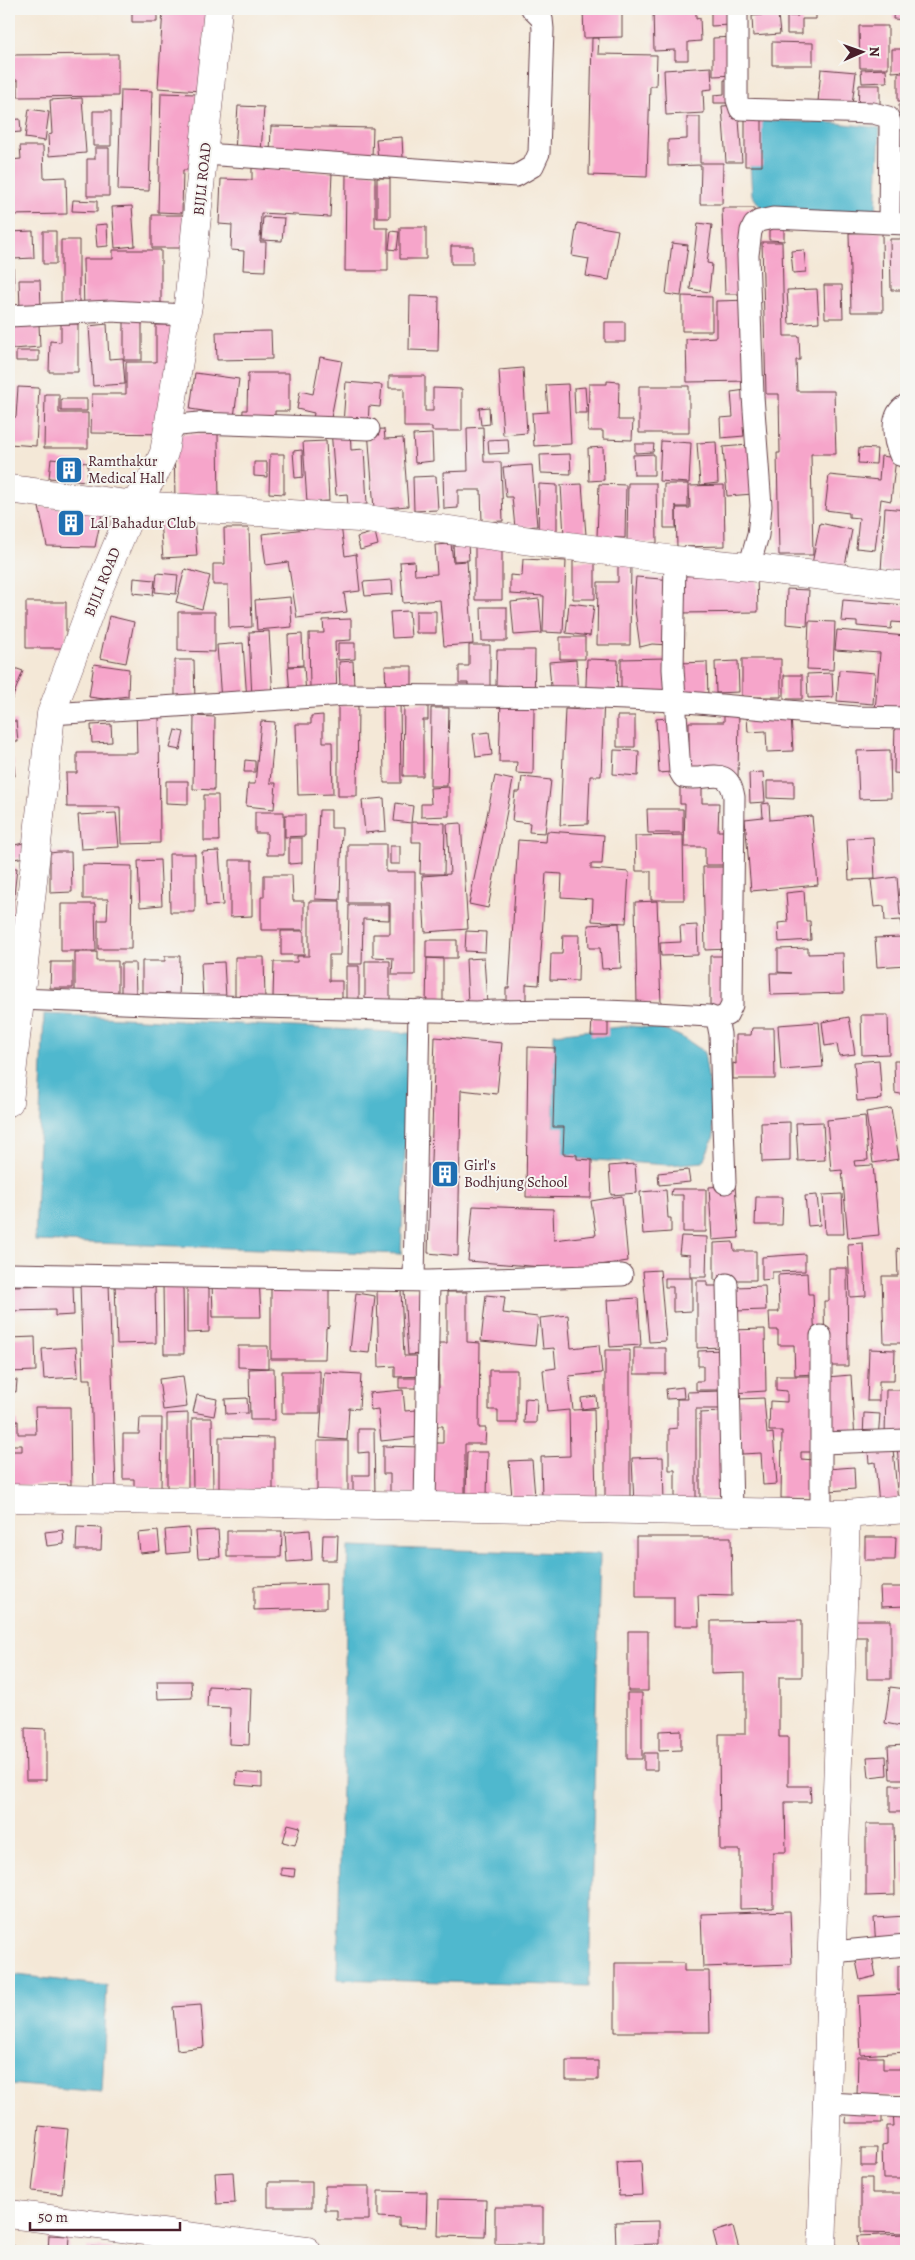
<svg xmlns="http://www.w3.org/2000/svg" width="915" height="2260" viewBox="0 0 915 2260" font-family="Alegreya,serif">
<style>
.water{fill:#50b8ce;stroke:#4d6c7c}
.building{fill:#f6a5ca}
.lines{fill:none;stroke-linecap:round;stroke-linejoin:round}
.street-casing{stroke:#643d45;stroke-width:23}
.secondary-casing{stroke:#643d45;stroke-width:29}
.street{stroke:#fff;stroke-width:21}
.secondary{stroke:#fff;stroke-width:28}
.labels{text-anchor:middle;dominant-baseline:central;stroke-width:4;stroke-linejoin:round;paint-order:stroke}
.street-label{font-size:15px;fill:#4a1f2b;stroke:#f6f6f2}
.poi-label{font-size:15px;fill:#4a1f2b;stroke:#f6f6f2;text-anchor:start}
</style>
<rect width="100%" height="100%" fill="#f6f6f2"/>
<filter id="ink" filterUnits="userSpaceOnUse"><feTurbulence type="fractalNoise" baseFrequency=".02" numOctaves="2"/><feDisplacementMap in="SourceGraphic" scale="10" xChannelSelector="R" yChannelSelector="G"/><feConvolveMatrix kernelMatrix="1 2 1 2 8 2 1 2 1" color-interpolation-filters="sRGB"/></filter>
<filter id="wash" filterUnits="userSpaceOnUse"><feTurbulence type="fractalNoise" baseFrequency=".0096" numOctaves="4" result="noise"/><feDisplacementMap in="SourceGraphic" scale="20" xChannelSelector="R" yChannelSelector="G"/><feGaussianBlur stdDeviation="1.12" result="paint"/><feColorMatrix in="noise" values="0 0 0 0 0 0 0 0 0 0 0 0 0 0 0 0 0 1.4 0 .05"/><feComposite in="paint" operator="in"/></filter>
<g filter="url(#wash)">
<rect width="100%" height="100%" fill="#f4e8d7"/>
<path class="water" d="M754 120 835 123 880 128 876 212 870 220 762 209 752 195 750 164Z
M44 1014 410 1033 401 1254 35 1241Z
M630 1026C665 1029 675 1030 704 1052L710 1090 714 1136 703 1162 668 1165 553 1157 554 1034Z
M348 1547 600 1554 589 1986 337 1979Z
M9 1974 107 1986 102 2092 9 2084Z"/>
<g id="blocks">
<path class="building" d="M132 9H157V22H132Z
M163 9H207L201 91 158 88Z
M583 9H622V37L584 38Z
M653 9H696V19L700 18 701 41 688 42V60H675V50L654 51Z
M711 9H731V25L711 26Z
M761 9H790V14L778 15 780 34 753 36 752 16 762 15Z
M798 9H816V19H802V34H787V16H798Z
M894 9H906V20L893 19Z
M859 26H888V68H860Z
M735 37 736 75 713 76V38Z
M592 38H599L598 54 657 55 656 86H650L647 177 589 175Z
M772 42 813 43V65H772Z
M892 49H906V71L892 72Z
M118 54V96L18 97V80H9V55Z
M711 67 712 89 703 90 704 113 666 115 664 70Z
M821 69 856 72 852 105 818 102Z
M886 69 887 82 862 83 861 70Z
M898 73H906V101H898Z
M724 80H734V103H714V95L724 94Z
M859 85H880V109H858Z
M121 90 152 91 149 191 118 190Z
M161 93 197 94 195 170H183L182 213 158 212Z
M82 98 86 153 49 156 48 135 52 134 50 100Z
M738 105 742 162H726L722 106Z
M899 105H906V129L901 130Z
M238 106 264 107 261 153 235 151Z
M29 109 49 112 45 141 25 138Z
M93 111H111V146H93Z
M745 112H762V166H745Z
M687 117H700V163H723L722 204H700L701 165 668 166V140L687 139Z
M20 119 21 132 9 133V120Z
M271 126 373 128 372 157 270 154Z
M898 131H906V170H900Z
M402 137 403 158 378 159 376 139Z
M20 146H43L44 178 66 177 67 214 9 215 10 160 21 159Z
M95 148H109V196H87V159H95Z
M252 168 332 173 330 217 261 213 260 242H266L265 271 243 270 244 251 231 250 232 225 219 224 221 179 252 180Z
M346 173H375V228H388V271H345Z
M901 174H906V227H902Z
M377 178H390V218H377Z
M73 200 97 201V212L72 211Z
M132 206 135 246 115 248 112 207Z
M722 208H754L755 294H725Z
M152 215H185V248H152Z
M263 217 284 218 282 241 261 240Z
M769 222H784V241L769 240Z
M577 223 618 230 609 280 586 276 589 259 572 256Z
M698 223 712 225 707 263 712 264 709 292 690 289Z
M107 224 108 246 97 247 95 225Z
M400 227H426V259H400Z
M33 231 34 258 13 259 14 290H9V232Z
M43 231H56V264H43Z
M391 231 399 232 397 250 389 249Z
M882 232 883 312H851L849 233Z
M890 239H906V290H891Z
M61 240H79V306H61Z
M762 242H782L784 336H799L800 360H796L797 391H834L836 454H811L813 555H779L777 453H780L779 394H766Z
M672 243 688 245 681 296 666 294Z
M451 246H473V264H451Z
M113 250H161V315H142V360H124V315H84L83 259H113Z
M804 250 806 272 793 273 791 251Z
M19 280H40L41 308 20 309Z
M824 285H842L843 318H825Z
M817 289 819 322 789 324 787 290Z
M410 296 439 297 438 351 409 350Z
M682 296 712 297V331H682Z
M751 300V381L687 382 686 339 716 337V301Z
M605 322H625V342H605Z
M39 324 40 347 12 349 10 326Z
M61 324H78V372H49L50 341 61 342Z
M107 324 109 359 123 358 125 384 93 386 89 326Z
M156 325H173L172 434 91 433 92 394H126V362H156Z
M271 331 272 359 217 360 216 332Z
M16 351H39V361H16Z
M320 357 342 361 329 428 312 424 314 413 297 409 300 391 313 394Z
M523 368 527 433 503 435 499 370Z
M195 373 239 379 233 425 216 422 217 413 190 409Z
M248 373H289V411H275V427H242L243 410H247Z
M389 376H425V411H433V388L462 389V431H432V427H404V388H389Z
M607 381 619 382 618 420H633L632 440 603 439V431H588L589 384H607Z
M346 382 382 385 380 407 369 406 368 426 343 424Z
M568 384 571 444 534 446 532 413 548 412 546 385Z
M639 386H689V433H639Z
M18 387 39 388 36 446 9 444V417H16Z
M585 387 587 413H575L574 388Z
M754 389 758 425 743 427 744 436 721 438 720 418 733 417 731 392Z
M45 394H59V413H88V448H44Z
M61 399H87V411H61Z
M489 407 490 424 481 425 479 408Z
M483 427 484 462H501L503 521 482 522 481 490H458V508L444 509 443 472 468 471 467 428Z
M350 428 351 450 364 449 367 504 348 506 347 494 336 495 331 429Z
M384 429 385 439 403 438 408 506 374 509 368 430Z
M174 434H218L219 504H175Z
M432 434 433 461 415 463 413 435Z
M508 439 509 453 489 454 488 440Z
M326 441 329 501 307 502 303 442Z
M661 441 691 443 689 483 659 481Z
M716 442 718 483 700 485 697 443Z
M635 444H654L653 452 635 453Z
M761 444 766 493 727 496 723 447Z
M603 447 604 480 589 481 588 448Z
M859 448 877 449 876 464 858 463Z
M302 450 303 477 295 478 293 451Z
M270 454H284V494L269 493Z
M570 454 571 474 541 473 540 455Z
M654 454V475H634L633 455Z
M881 456 896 458 891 501 881 499 875 550 856 548 859 518 849 517V513L825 510 829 475 879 480Z
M51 459 88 463 87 481 49 478Z
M904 459H906V498H901Z
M254 462H267V477L254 476Z
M532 465 537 526 515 528 512 497H506L503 467Z
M436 476 438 510 414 511 413 477Z
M628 483H656L657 543H627Z
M539 484 557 485V537H538Z
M582 484 586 535 564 536 561 485Z
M599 484 626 485 625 538 597 537Z
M664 484H688V507H676V505V528H664Z
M724 485 725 546 677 547 676 508H690L689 486Z
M39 507 103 509 95 547 47 546Z
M885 508 906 510V572L881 571Z
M194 518 197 556 163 558 160 520Z
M820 523 852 530 843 575 811 569Z
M341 525 345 556 356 554 360 591 344 593 347 612 297 618 288 562 266 565 262 534Z
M224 528H249L252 627 229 628 228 585H213V564H225Z
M375 532 378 545 360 550 357 537Z
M475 539H502V600H475Z
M451 544 453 562 467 561 473 644 444 646 440 600 403 603 400 562 414 561 415 575 437 574 435 545Z
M468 544 469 560 454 561 453 545Z
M523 559 566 561 563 633 543 632 544 596 510 594V575L522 576Z
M573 561H595V599H573Z
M618 561H631L630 645H597L598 582H618Z
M185 569 210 576 202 609 176 602Z
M157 573 178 575 176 594 155 592Z
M757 575 758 612 680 613 679 576Z
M636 577 674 580 669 645 652 644 640 647 634 603Z
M134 578 155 580 153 595 133 593Z
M392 580 393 594 365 596 363 582Z
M9 586H11L12 606H9Z
M787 589 809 590 807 626 786 624Z
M290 597 292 627 257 630 255 600Z
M539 599 542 633 514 635 511 602Z
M843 600 906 605V623L892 622 891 629 857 626V622L841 621Z
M26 602H66V648H26Z
M569 603 594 606 590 636 566 633Z
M481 607H507V641H482Z
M409 611 411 637 392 638 390 612Z
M416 611H436V633H416Z
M178 612H215V652L178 651Z
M109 616 134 622 126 663 100 658Z
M351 619V640L335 641 337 693 310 688 309 633H324L323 620Z
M809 621 835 622 833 670 807 669Z
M837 630 906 636V713L875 710 880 653 835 650Z
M269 631 273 698 252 699 249 632Z
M302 634 303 665 289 666 288 635Z
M560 637H585V659H560Z
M243 643 247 700 221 701 217 645Z
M338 643H355V659L338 660Z
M469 645H490V687H468V683H459V666H469Z
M497 650H535L533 774 516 773 517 762H499L501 700 516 686 496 685Z
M666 658V705H621V659Z
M587 659 618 660 617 696H604L601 776H590L588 824 560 825 565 709 585 710Z
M742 659H781V697H742Z
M175 660H194L195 703H175Z
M576 660 578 697 552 699 549 662Z
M353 661 354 688H340L339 662Z
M738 661 739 692 716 693 715 662Z
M707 662 708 698H682L680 663Z
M94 664 129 669 128 696 104 699 89 697Z
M9 666 23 671 12 699 9 698Z
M304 666 306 695 290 696 288 667Z
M385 666H412V690H386Z
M839 670 875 673 873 704 837 701Z
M832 673 833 697 808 698 807 674Z
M784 675H802V699H784Z
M383 700H400L401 783H384Z
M404 703H428V720H423V776H403Z
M159 705 160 843 121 844 120 807H67L66 773H77V753H137L136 706Z
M338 705 358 706 357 796H338Z
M724 707H739L738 781H689V722H724Z
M431 708H449L447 786H430Z
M323 715V742H332L333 794 298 795 296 724H311V716Z
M791 715 793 751 767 752 766 731 748 732 747 717Z
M194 716 215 717 214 790 193 789Z
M617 716H635V747H617Z
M679 717 682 771 659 773 656 719Z
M9 721H16L18 742H9Z
M261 721 275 722 270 783H276L274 809 246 806 248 784H255Z
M895 721H906V774L894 773Z
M111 724 112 742 92 743 91 725Z
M175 730 184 732 180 750 170 748Z
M489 732 492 755 476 757 473 734Z
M614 750 639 751 638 776 613 774Z
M890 750 891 798 859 799 857 751Z
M9 758H13L15 776 9 777Z
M245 760 255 761V772H244Z
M763 772 765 802 750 803 749 773Z
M495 776 513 780 488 908 469 904Z
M522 777 551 780 545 833 529 832 530 823 512 821 515 792H520Z
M906 779V797H904L903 780Z
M166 781H188V804L166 803Z
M767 781H794V799L767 798Z
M680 785H702V803H719L718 831H731V865H705V847H684L685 804H680Z
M449 787V816L421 817V804H431L430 788Z
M204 795H218L219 841H204Z
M384 798 386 831 365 833 362 800Z
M396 803 413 806 411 823 394 821Z
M769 803 770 820 812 816 818 885 751 891 745 819 763 817 762 804Z
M647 809H683V833H648Z
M319 810H331V828H342L340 900 315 899Z
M255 812H284V855H267V833H255Z
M116 813 119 847 81 849 78 815Z
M285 815H305V836L285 837Z
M412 822 445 823 444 874H420L421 842H412Z
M461 823 468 929 425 932 422 876 450 874 447 824Z
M547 831 604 835 602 864H591V869L629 872 626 923 592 921 593 899 561 897 562 874 546 873 539 985 526 984V1001L506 1000V988H509L518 840 546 842Z
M683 835 684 900H651V871H636L635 836Z
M873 837 875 879 849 880 847 839Z
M289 838H302V863L289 864Z
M27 842 30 856 14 859 11 846Z
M348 844H386V872H415V975H392L393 958 373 957V934H390V903H348Z
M390 846H400V864H390Z
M219 851 223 905 206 906 202 852Z
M58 852H71L72 892 50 893V853Z
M169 854H195V912H170Z
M160 860 162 905 140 907 138 861Z
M230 860H252V916L230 917Z
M83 865 132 866 131 949H98V920H107L108 899H83Z
M703 867H727L729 949 705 950Z
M9 868H17L12 914 19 915 15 952 9 951Z
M264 875H292L293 901H304V930H261V897H264Z
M897 877 900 915 906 914V965L877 967 875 938 902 937 901 920 885 921 884 906 874 907 871 880Z
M804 891 806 921H810L811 940 779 942 778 923 788 922 786 893Z
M309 901H340V955H329V981H342V998L273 997 274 962H297V956H309Z
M657 901 661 1003 637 1004 635 902Z
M61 904H95L96 951H61Z
M349 905H389V920L363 919 362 964H348Z
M619 923 621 968 602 969 600 948H589L588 925Z
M697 925 698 955 661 956 660 943 681 942 680 926Z
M281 931H304V955H281Z
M466 931 486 932 485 952 465 951Z
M563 935H579L578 981 550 980 551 954H562Z
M426 940H457V958H426Z
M808 948V954L843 953 844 993 771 995 770 973H791L778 972V949Z
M75 952H97V961H118V993H75Z
M165 956H180L179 1001H142V961H165Z
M710 956H727L728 1009H710Z
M235 957H264L265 999H235Z
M427 958 443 959V1004H426Z
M484 958 487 1003 468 1004 466 959Z
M365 961H390V1000H365Z
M51 962H73V988H50Z
M224 962 226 998 203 1000 201 963Z
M121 963H135L136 995H121Z
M346 966H359V1001H346Z
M861 1015H888L889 1054 862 1055Z
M849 1017 855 1054 839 1056 837 1044 825 1046 822 1022Z
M592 1018H608V1036H591Z
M819 1022 823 1067 781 1070 778 1025Z
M752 1028H774L775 1079H733V1063L736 1064V1035H751Z
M435 1037 502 1043 497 1094 461 1090 458 1256 428 1253Z
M528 1047 555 1048 553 1127H564L563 1154 577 1155V1159L592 1160 591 1198 526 1197Z
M879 1060 882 1099 857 1101 854 1062Z
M894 1061H906V1095L895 1093Z
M891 1108 899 1159 873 1163 866 1112Z
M865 1116 868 1160 854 1161 855 1166 873 1165 879 1235 848 1238 842 1170 831 1171 827 1120Z
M790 1122V1161L762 1162 761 1123Z
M823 1122 825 1160 798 1161 796 1123Z
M635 1164 637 1193 611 1195 609 1166Z
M688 1170 690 1182 659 1185 658 1173Z
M735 1185 739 1238 712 1240 709 1187Z
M672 1189H706V1232H683V1195H671Z
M666 1190 668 1218H671V1232L643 1234 640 1192Z
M842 1194 844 1234H825L823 1195Z
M817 1195 820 1225 808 1226 805 1196Z
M622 1196 628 1261 550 1272 542 1267 468 1261 473 1206 553 1209 554 1240 596 1235 591 1201Z
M756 1197H783L782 1225H755Z
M681 1236 707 1237 706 1277H690V1255L679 1254Z
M733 1242 734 1251H756V1280H714V1243Z
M863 1243 866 1296 850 1297 848 1244Z
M897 1248 906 1251V1343H884L882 1276H898Z
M805 1254V1271L772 1272V1279L762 1280V1257Z
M829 1268H847L848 1366H825L824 1301H829Z
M660 1270 666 1341 649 1342 643 1271Z
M807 1273 808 1294H813L816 1374 795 1375 794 1345H778V1330H770L769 1312H779L778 1275Z
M259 1277 261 1317H213L212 1281Z
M271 1278 329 1280V1327L326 1328 325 1359H271Z
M665 1278H692V1311L673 1312V1287H665Z
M697 1281H707V1286H723L724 1347 697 1348Z
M80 1283H109L116 1489H94L91 1379H83Z
M155 1283 156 1343 117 1344 115 1284Z
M163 1284H183L184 1354H164Z
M73 1285 74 1315 55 1316V1310L9 1311V1286Z
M187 1285H209V1332L187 1333Z
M765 1286 766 1310 735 1311V1287Z
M432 1289 422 1354 408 1355 404 1291Z
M401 1290 404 1356H426L427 1376 395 1377V1366L379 1367 377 1291Z
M447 1292H467V1342L480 1343 479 1428H486L485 1444H465V1499H433V1443H443V1426H433V1388H439V1343H447Z
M356 1293 375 1296 369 1353 350 1351Z
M486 1295 505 1297 503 1313 538 1317 535 1346 481 1341Z
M638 1298 641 1345 610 1347 607 1300Z
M568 1315 571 1348 599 1345 602 1373 569 1376 573 1410 594 1409 596 1498 542 1499 541 1457 570 1456 569 1410 547 1412 543 1370 556 1368 554 1348 543 1349 540 1318Z
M765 1329 766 1391 732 1393 731 1330Z
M35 1337 36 1371 9 1372V1338Z
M238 1346H268V1368L238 1367Z
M76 1347 78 1377 44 1379 42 1349Z
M634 1348H666V1374H634Z
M869 1349 895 1350 894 1381H879V1401H867Z
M605 1350H630V1501L605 1496Z
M724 1350 725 1390H696V1381H703V1366H698V1351Z
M274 1368 275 1420H250L249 1369Z
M489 1370H517V1423H498V1410H489Z
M282 1371H320V1413H282Z
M324 1372 361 1374 359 1409 349 1408 347 1440 320 1438Z
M851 1375 855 1440 830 1442 827 1377Z
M183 1376 187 1407 163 1410 159 1379Z
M776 1376H816L815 1452H801V1459L815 1460V1499L781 1498 782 1431H769L770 1401 787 1402V1391L776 1390Z
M399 1378H425V1388H399Z
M9 1380H17L16 1392 9 1391Z
M683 1387 684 1398 667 1399 666 1389Z
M403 1390 405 1411 416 1410 419 1437 381 1441 378 1409 371 1410 369 1393Z
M886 1390H906V1436H885Z
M722 1391V1409H696V1506H675V1470H669V1429L677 1428V1399H688L687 1392Z
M197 1395 217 1399 214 1416 193 1412Z
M596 1396 597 1407 582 1409 581 1398Z
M247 1398 248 1413 226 1414 225 1399Z
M525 1398 537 1399 536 1423H524Z
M764 1398 767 1434 773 1433 777 1484 763 1485 761 1453 742 1454 738 1399Z
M35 1407H70L71 1485H9V1451H22V1445H9V1421H18V1434H36Z
M722 1412 721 1498H700V1413Z
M188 1413V1488H167V1414Z
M864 1413 880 1414 878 1439H863Z
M140 1418H162L161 1489 134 1488V1479H123V1434H139Z
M192 1418H212L213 1489 193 1490Z
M358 1429H374L375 1497H353V1475H369V1452L358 1453Z
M219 1437 273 1438V1490H219Z
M317 1441H348V1495H317Z
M897 1443H906V1488H900Z
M383 1446 420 1447V1494H390V1474H383Z
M893 1449 898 1502 879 1504 875 1462 869 1463 868 1451Z
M467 1452H488L487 1497H466Z
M663 1457 664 1505 634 1506 632 1458Z
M532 1460 535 1497 512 1498 509 1461Z
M854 1467 855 1489 829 1491 828 1469Z
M77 1527 102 1528 101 1550H76Z
M189 1528 190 1552 167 1554 165 1530Z
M63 1530 64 1544 47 1546 45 1532Z
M218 1530 220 1557 198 1558 196 1531Z
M310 1530 312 1560 287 1562 285 1532Z
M158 1531 160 1551 140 1553 138 1533Z
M227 1531H282L281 1557H227Z
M323 1535H338L337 1560H322Z
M636 1537H731L732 1596 698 1595 699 1626H674V1597H636Z
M865 1537H896L895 1560H865Z
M326 1584V1608L254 1610V1586Z
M880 1587H906V1606L881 1607Z
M802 1620V1677H779V1737H788V1786H810L811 1802H785L786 1852H773V1908L740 1909V1850H720L719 1734H745V1673L711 1674V1621Z
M854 1620H891V1679H867V1637H854Z
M628 1631H648V1691H628Z
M157 1681H191L192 1698 158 1699Z
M208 1686 251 1688 249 1745 229 1744 230 1708 207 1707Z
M890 1687 906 1689V1727L885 1723Z
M627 1693H642V1759H627Z
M25 1728 46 1729V1780H26Z
M681 1730V1750L659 1751V1731Z
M906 1745V1779H890L888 1746Z
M644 1753H657V1770H644Z
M886 1756 887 1775 869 1777 867 1757Z
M237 1772 262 1774V1787L236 1785Z
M890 1785H906V1812H890Z
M288 1824 300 1827 295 1845 283 1842Z
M866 1824H894L895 1895 866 1896Z
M903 1862H906V1884H904Z
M281 1868 295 1869 294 1877 281 1875Z
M790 1911 792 1964 703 1967 701 1914Z
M906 1916V1945L876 1947 874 1918Z
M872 1957 876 1976 860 1980 856 1961Z
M615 1963H684V1971H709L710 2032H615Z
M898 1966H906V1991H898Z
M906 1994V2052L861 2055 858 1996Z
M201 2005 204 2047 177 2050 173 2007Z
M858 2057H883V2069H906V2096H857Z
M566 2061H598V2080H566Z
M847 2105H882V2123H846Z
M893 2110H906V2179H883L882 2145 887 2144V2126H894Z
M39 2126 68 2129 62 2194 32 2191Z
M861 2148H877L876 2166H861Z
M641 2161 643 2195 619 2196 617 2162Z
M233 2172 235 2203 217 2204 215 2173Z
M861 2178H872V2193H906V2233L861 2232Z
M268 2182H312V2207H268Z
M325 2186H369V2220H337V2210H325Z
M378 2191 427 2192 426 2227 399 2226V2218L378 2217Z
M439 2199 486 2200 485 2237 438 2236Z
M495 2207H543V2244H495Z
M659 2221V2244L616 2245 615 2222Z
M733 2226 739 2249 718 2251 713 2232Z
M906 2234V2251H858L857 2236Z
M49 2235 69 2236 68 2251H48Z
M9 2246H15V2251H9Z
M169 2246 191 2248V2251H168Z
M87 2247 113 2248 112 2251H87Z"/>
</g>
</g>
<g filter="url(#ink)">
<use href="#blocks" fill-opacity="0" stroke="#643d45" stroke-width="1"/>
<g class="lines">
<g class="street-casing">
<path id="street" d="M737 9V100L740 109 873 113 888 117 890 122 889 223
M205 154 516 176 533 166 539 153 543 29 542 19 532 9
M9 316 111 311 186 315
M906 405C889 415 893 440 900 455L906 457
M170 426 199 423 369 429
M675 560 673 669 680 772 683 777C706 783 728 762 734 797L732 1005 727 1015 717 1019
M749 567 758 535 761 506 753 396 748 255 751 231 754 225 759 221 773 218 906 224
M51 714 346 695 575 697 676 701 856 717 906 718
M19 999 174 1005 476 1012C553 1008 632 1011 709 1016L717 1019 720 1034 725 1183
M9 1274 429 1281 622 1275
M414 1280 419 1010
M727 1284 732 1512
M821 1336V1512
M822 1443 906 1440
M425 1506 429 1281
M833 1952 906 1945
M828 2103 906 2107"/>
</g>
<g class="secondary-casing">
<path id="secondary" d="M9 489 134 505 359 518 675 560 749 567 906 586
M9 1102 51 714 92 605 134 505 154 475 164 453 188 305 218 9
M9 1498 846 1514 906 1509
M9 2214 307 2251
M822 2251 846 1514"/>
</g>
<use href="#street" class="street"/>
<use href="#secondary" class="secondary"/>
</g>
</g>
<defs>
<g id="building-square" transform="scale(1.4375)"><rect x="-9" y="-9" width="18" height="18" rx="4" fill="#1f6fb2" stroke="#f6f6f2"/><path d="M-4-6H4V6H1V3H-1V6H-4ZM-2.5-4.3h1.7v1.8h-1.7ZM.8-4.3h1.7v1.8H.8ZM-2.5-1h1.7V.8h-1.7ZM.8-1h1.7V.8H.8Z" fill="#fff"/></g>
</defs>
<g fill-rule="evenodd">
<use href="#building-square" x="69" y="470"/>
<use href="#building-square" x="71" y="523"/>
<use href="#building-square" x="445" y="1174"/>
</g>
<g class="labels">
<g class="street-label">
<text transform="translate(202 179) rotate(-84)">BIJLI ROAD</text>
<text transform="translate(102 582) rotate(-68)">BIJLI ROAD</text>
</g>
<g class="poi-label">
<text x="88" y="461">Ramthakur<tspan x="88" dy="17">Medical Hall</tspan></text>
<text x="90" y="523">Lal Bahadur Club</text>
<text x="464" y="1165">Girl's<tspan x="464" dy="17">Bodhjung School</tspan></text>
</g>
</g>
<rect width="915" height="2260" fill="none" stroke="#f6f6f2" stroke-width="30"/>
<g transform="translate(862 52) rotate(88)" stroke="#f6f6f2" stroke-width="4" paint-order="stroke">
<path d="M0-4L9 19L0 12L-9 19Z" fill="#4a1f2b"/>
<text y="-8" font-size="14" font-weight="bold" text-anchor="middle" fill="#4a1f2b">N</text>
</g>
<path d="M30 2222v8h150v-8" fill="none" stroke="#4a1f2b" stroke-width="2.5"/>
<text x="38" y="2222" font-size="15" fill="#4a1f2b" stroke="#f6f6f2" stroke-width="4" paint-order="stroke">50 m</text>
</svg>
